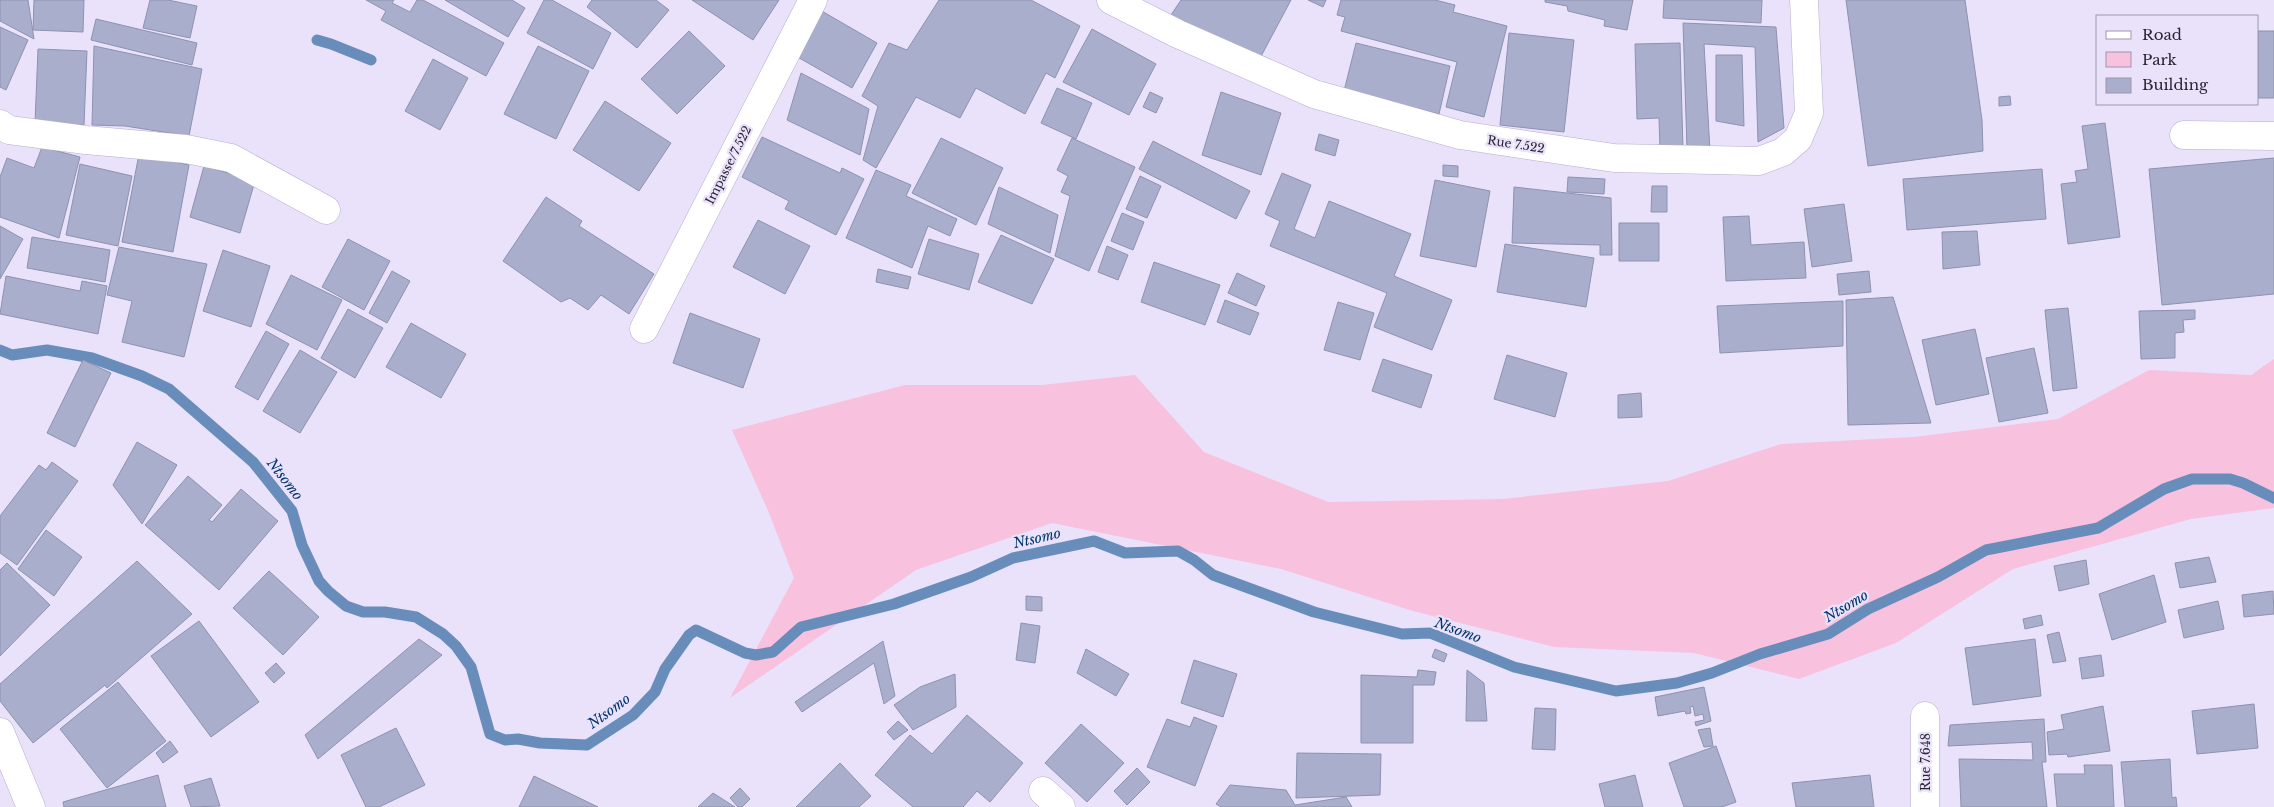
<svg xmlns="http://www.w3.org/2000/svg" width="2274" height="807" viewBox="0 0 2274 807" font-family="'Libre Baskerville',serif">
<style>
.green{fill:#f8c1de}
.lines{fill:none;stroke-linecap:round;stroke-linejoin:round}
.stream{stroke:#688dbb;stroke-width:11}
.building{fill:#a9aecc;stroke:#8d92af}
.street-casing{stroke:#b7adcb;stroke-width:29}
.street{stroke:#fff;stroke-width:28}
.labels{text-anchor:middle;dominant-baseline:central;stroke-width:4.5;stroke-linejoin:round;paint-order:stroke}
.street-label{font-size:12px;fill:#292531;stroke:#eae2fb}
.water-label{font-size:14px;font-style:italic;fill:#00356e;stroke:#eae2fb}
</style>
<rect width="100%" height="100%" fill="#eae2fb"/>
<path class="green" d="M2274 359V508L2191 519 2013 569 1896 643 1799 679 1694 653 1554 647 1413 611 1281 569 1052 523 916 570 730 698 794 578 769 513 732 430 905 385H1042L1135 375 1204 452 1328 502 1502 499 1668 481 1781 444 1914 437 2058 419 2149 370 2251 375Z"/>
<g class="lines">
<path class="stream" d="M317 40 331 44 371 60
M0 350 12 355 47 350 92 358 142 376 169 389 253 462 292 511 302 545 319 581 328 591 346 606 363 612H385L416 617 443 634 456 646 471 667 490 734 505 740 518 739 540 743 587 745 633 715 655 692 665 669 689 635 696 630 745 653 756 655 773 652 801 627 894 604 971 577 1013 558 1094 541 1125 553 1178 551 1194 560 1213 575 1314 612 1402 634 1430 633 1514 667 1616 691 1677 683 1712 673 1760 654 1828 634 1868 609 1938 577 1986 550 2098 528 2164 489 2192 479H2230L2243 483 2274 498"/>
</g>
<path class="building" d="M0 0H28L34 39 0 21Z
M34 0H84L83 32 33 30Z
M150 0H168L197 6 190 38 143 28Z
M366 0H394L392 3 410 12 417 0H423L504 43 486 76 381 20 386 11Z
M445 0H512L525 8 508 37Z
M544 0H552L611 33 593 69 527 33Z
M592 0H656L669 10 637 48 587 7Z
M692 0H779L753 40Z
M939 0H1031L1080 26 1055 78 1046 73 1025 114 976 88 960 118 916 97 876 168 863 160 878 106 862 96 889 43 907 50Z
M1181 0H1291L1258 62 1171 15Z
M1308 0H1326L1323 7Z
M1341 0H1435L1455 5 1453 12 1507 26 1484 117 1446 107 1457 62 1341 31 1345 17 1337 15Z
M1545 0H1633L1627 30 1604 26 1605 20 1568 11 1567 6 1545 2Z
M1664 0H1762L1761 23 1663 18Z
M1846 0H1965L1982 120 1983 151 1868 166Z
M820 10 877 43 852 88 794 55Z
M96 19 197 43 192 65 91 40Z
M1683 23 1776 27 1784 128 1758 142 1755 47 1704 44 1710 151 1687 149Z
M0 27 28 40 6 90 0 87Z
M1092 29 1156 64 1129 115 1063 82Z
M689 31 725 66 677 114 641 79Z
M2258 31H2274V98H2258Z
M1509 33 1574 40 1564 132 1500 125Z
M1356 43 1450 66 1439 114 1344 91Z
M1680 43 1683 149 1660 150 1659 118 1637 119 1635 44Z
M94 46 202 69 189 136 125 126 92 125Z
M538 46 589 71 556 139 504 114Z
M38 49 87 51 84 125 35 123Z
M1716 55H1742L1744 126 1716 121Z
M433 59 468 78 440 130 405 111Z
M801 73 869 109 860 155 787 120Z
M1057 88 1092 103 1076 139 1041 123Z
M1150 92 1163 98 1156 113 1143 107Z
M1221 92 1281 113 1261 175 1202 155Z
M2010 96 2011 105 1999 106V97Z
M605 101 671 143 639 191 573 150Z
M2105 123 2120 237 2068 244 2061 184 2077 182 2075 171 2088 169 2082 126Z
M1319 134 1339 140 1335 156 1315 150Z
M762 137 840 173 842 168 864 179 836 235 785 209 789 201 742 177Z
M941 138 1003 168 976 225 912 193Z
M1072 138 1135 167 1089 271 1055 256 1070 196 1061 192 1068 176 1057 170Z
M1153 141 1250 191 1236 219 1139 169Z
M42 147 80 157 59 238 0 217V177L7 158 34 168Z
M140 149 155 158 189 165 173 252 122 242Z
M2274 158V294L2162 305 2149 169Z
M80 164 132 176 118 246 66 235Z
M1443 165 1458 166V177L1443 176Z
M204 166 255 181 240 233 190 217Z
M2042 169 2046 219 1907 230 1903 179Z
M876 170 911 185 906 196 957 219 950 236 928 226 912 268 846 238Z
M1282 173 1311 185 1294 229 1315 238 1329 201 1411 234 1394 276 1452 300 1432 350 1374 327 1387 293 1270 246 1280 221 1265 214Z
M1140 176 1161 186 1147 218 1126 209Z
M1568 177 1605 179 1604 194 1567 192Z
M1435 180 1490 191 1476 267 1420 256Z
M1652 186H1667V212H1651Z
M999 187 1058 215 1050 253 988 224Z
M1514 187 1611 198 1612 255H1600V245L1512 243Z
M546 197 582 221 579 226 654 274 629 314 601 295 588 310 570 298 561 302 503 261Z
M1844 204 1852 261 1812 267 1804 209Z
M1122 213 1144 222 1133 250 1111 241Z
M1749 216 1751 245 1804 242 1806 278 1726 281 1723 217Z
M758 220 810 246 785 294 733 267Z
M1619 223H1659V261H1619Z
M0 226 23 239 0 279Z
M1977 231 1980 265 1943 269 1942 232Z
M1001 235 1054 259 1032 304 978 282Z
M32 237 110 250 105 282 27 268Z
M348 239 390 261 364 310 322 287Z
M929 239 979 254 969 290 918 274Z
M1505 244 1594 258 1586 307 1497 292Z
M1107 246 1128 255 1118 280 1098 272Z
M119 247 207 264 184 357 122 342 132 301 107 295Z
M223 250 270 266 251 327 203 311Z
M1154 262 1220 285 1205 325 1141 302Z
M878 269 911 277 908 289 876 282Z
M392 271 410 281 387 323 369 313Z
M1869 271 1871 292 1839 295 1837 274Z
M1237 273 1265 286 1256 306 1228 293Z
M291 275 342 300 317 350 266 324Z
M6 276 80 291 82 281 107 286 98 334 0 314Z
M1893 297 1931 423 1848 425 1846 300Z
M1225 300 1259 313 1250 335 1217 322Z
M1843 301V346L1720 353 1717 306Z
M1338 302 1374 313 1360 360 1324 350Z
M2068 308 2077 388 2053 391 2045 310Z
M348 309 383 328 355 378 321 358Z
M2195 310V319L2183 320 2184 332 2175 333V358L2141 359 2139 311Z
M690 313 760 339 743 388 673 363Z
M411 323 466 354 441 398 386 367Z
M1975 329 1989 394 1936 405 1922 340Z
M266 331 289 344 258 400 235 387Z
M2034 348 2048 413 1999 422 1986 358Z
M300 350 337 372 300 433 263 411Z
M1507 355 1567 373 1555 417 1494 399Z
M1383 359 1432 375 1421 408 1372 391Z
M83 360 111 373 75 447 47 433Z
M1641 393 1642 417 1618 418V395Z
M137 442 177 465 142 524 113 485Z
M52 462 78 481 17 565 0 553V516L39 465 46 470Z
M188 476 222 505 209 520 212 522 241 489 278 521 219 590 145 525Z
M46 530 82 557 54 596 18 569Z
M2209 557 2216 582 2180 588 2175 563Z
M2086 560 2089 584 2059 591 2054 566Z
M137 561 192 614 107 688 105 685 33 743 0 701V684Z
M7 563 50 605 0 656V570Z
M269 571 319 617 283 655 233 608Z
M2154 575 2166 622 2112 640 2099 594Z
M2273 591 2274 614 2244 617 2242 595Z
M1026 596 1042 597V611L1026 610Z
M2218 601 2224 629 2184 638 2178 610Z
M2041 615 2043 625 2025 629 2023 619Z
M199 621 259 702 211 737 151 656Z
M1021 623 1040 626 1035 663 1016 660Z
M2059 632 2066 661 2053 663 2047 635Z
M419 639 442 655 318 759 305 735Z
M2035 639 2041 696 1973 705 1965 648Z
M883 641 895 696 884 704 874 663 802 712 795 702Z
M1086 649 1129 674 1116 696 1077 673Z
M1435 649 1447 654 1444 662 1432 657Z
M2101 655 2104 676 2082 679 2079 658Z
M1194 660 1237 674 1223 717 1181 703Z
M276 663 285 673 274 683 265 673Z
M1418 670 1436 672 1434 685H1413V743H1361V675L1417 677Z
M1467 670 1484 683 1487 721H1466Z
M955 674 956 707 913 730 894 705 920 687Z
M118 682 166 741 107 788 60 729Z
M1704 687 1711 721 1696 726 1695 722 1704 720 1703 714 1695 716 1693 706 1690 707 1691 713 1686 714 1685 711 1658 716 1655 697Z
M2254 704 2258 748 2197 754 2192 711Z
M2103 706 2110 751 2068 757 2067 754 2049 755 2047 732 2064 729 2061 715Z
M1535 708 1556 709 1555 750 1532 749Z
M967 715 1023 763 990 802 977 791 963 807H913L875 775 910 735 932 754Z
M1194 717 1217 726 1195 786 1147 767 1167 719 1190 727Z
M2044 719 2046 762H2042L2047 807H1961L1959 759 2033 760 2032 742 1948 746 1950 725Z
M898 721 908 730 894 740 887 732Z
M1081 724 1124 763 1087 802 1045 763Z
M396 728 425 785 379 807H366L341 755Z
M1710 728 1713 746 1704 747 1698 730Z
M170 741 178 752 163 763 156 753Z
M1716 746 1736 802 1722 807H1684L1669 763Z
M1297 753 1381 754 1380 795 1296 798Z
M2170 759 2172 798 2176 797 2177 807H2125L2121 762Z
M840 763 871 796 859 807H796Z
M2084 765H2112L2114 807H2057L2054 774H2085Z
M1137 768 1150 782 1127 805 1114 791Z
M158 775 166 807H64L63 802Z
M1635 775 1643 807H1605L1599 784Z
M1870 775 1874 807H1796L1792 783Z
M534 776 598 807H519Z
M211 778 220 806 191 807 184 786Z
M1230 785 1286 790 1295 805 1346 797 1352 807H1221L1216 804Z
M740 788 750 799 742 807H738L730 798Z
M713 793 735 807H698Z"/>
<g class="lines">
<g class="street-casing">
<path id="street" d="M1111 0 1178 34 1314 94 1460 135 1614 158 1759 161 1783 152 1798 139 1809 113 1804 0
M0 124 9 130 86 140 186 149 231 158 326 210
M2184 135 2274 136
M644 329 813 0
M0 732 31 807
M1043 791 1061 807
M1925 807V716"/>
</g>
<use href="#street" class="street"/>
</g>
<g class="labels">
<g class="street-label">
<text transform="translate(1516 144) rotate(9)">Rue 7.522</text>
<text transform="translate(728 165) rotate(-63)">Impasse/7.522</text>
<text transform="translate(1925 762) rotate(-90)">Rue 7.648</text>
</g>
<g class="water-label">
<text transform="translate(285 479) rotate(52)">Ntsomo</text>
<text transform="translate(1037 538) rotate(-13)">Ntsomo</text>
<text transform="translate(1846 606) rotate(-31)">Ntsomo</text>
<text transform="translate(1458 630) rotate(20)">Ntsomo</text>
<text transform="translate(609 711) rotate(-36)">Ntsomo</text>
</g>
</g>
<rect x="2096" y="15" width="162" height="90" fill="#eae2fb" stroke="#9d96aa"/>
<rect x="2106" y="31" width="25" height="8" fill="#ffffff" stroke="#9d96aa"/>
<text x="2142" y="40" font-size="15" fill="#292531">Road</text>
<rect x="2106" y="52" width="25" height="15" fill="#f8c1de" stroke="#9d96aa"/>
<text x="2142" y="65" font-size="15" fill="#292531">Park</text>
<rect x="2106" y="78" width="25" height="15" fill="#a9aecc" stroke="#9d96aa"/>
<text x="2142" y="90" font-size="15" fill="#292531">Building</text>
</svg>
